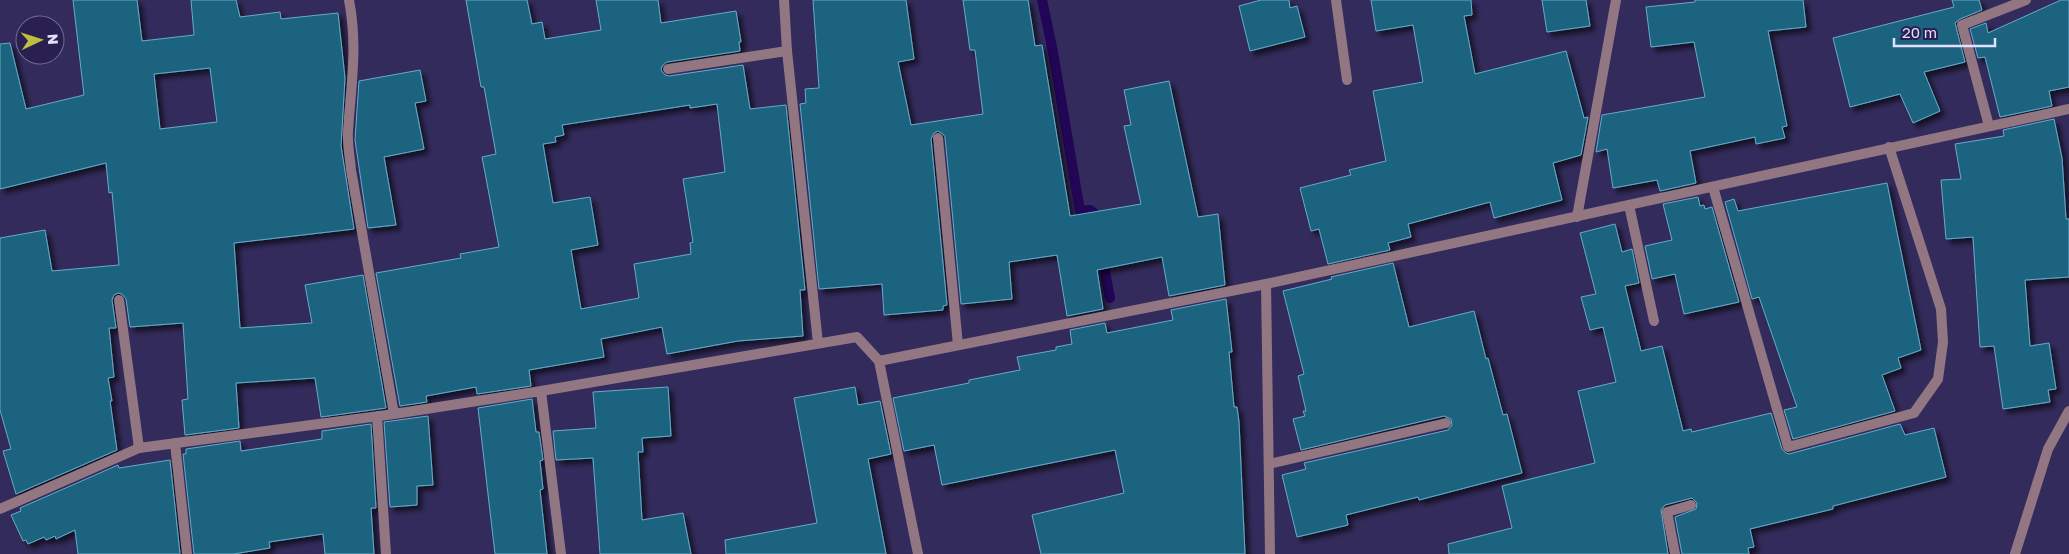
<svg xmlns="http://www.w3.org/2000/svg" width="2069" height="554" viewBox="0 0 2069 554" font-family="'Golos Text',sans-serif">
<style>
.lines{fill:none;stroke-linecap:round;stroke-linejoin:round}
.stream{stroke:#230557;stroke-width:10}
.building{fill:#1a6380;stroke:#67abca;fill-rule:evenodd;filter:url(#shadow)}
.service{stroke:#927783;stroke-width:10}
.minor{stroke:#927783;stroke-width:10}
.tertiary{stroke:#927783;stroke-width:10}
</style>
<defs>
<filter id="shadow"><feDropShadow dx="4.5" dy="4.5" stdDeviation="2.5" flood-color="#0009"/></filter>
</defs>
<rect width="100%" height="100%" fill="#332b5b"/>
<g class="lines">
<path class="stream" d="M1042 0 1053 52 1080 211 1090 210 1094 213 1096 224
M1102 256 1110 298"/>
</g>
<path class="building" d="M73 0H137L142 41 194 35 191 0H236L240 17 280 12 281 19 338 13 345 78 341 146 354 229 234 243 240 328 312 323 305 285 363 275 386 408 321 417 315 378 236 383 239 428 185 435 182 400 188 399 183 323 130 327 126 299 122 294 118 293 114 295 112 300 116 328H109L114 377 108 378 112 401H110L117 450 16 494 3 451 11 449 0 410V238L45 230 52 271 119 265 112 192 109 193 106 163 0 189V44L10 43 26 109 84 95ZM210 68 217 122 160 129 154 74Z
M466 0H527L532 24 542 22 545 39 601 30 596 0H658L661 23 736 11 741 42H739L740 51 667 62 662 66 661 70 665 75 669 76 743 65 750 109 786 105 805 290H800L803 336 738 341 667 354 662 327 601 339 604 357 529 370 531 386 477 394 476 387 426 396 427 402 400 406 376 273 461 258 460 254 499 247 482 157 496 154 484 87H481ZM717 104 725 172 683 179 693 242 690 243 691 254 634 264 639 298 581 309 571 250 598 245 590 197 553 203 543 144 556 142 555 137 564 135 562 125 690 105V108Z
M813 0H906L914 59 898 62 911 125 983 114 975 50H970L963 0H1028L1035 46 1042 45 1070 216 1141 204 1124 126 1131 125 1124 90 1169 81 1198 217 1218 214 1225 285 1169 296 1162 257 1097 270 1103 309 1067 316 1057 255 1009 262 1012 299 961 304 945 137 943 134 938 131 934 133 931 139 947 305 943 306V310L884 315 882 284 819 289 800 104 806 103 805 89 819 88Z
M1261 0H1289L1290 8 1297 6 1305 37 1250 51 1239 6Z
M1371 0H1471L1472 15 1464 16 1475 74 1566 51 1584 118 1588 117 1581 155 1553 163 1562 200 1494 218 1490 202 1408 224 1411 237 1388 243 1390 250 1328 264 1319 229 1311 231 1300 188 1351 175 1349 170 1386 161 1373 91 1423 82 1413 25 1376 31Z
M1542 0H1586L1590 26 1547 32Z
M1695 0H1803L1806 27 1768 31 1787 126 1782 127 1785 138 1756 144 1755 137 1690 151 1696 183 1660 191 1657 180 1613 188 1607 149 1596 152 1602 115 1705 97 1694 42 1651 47 1646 7 1695 2Z
M1952 0H1979L1982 10 1960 19 1955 23 1965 62 1924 72 1940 111 1913 123 1900 94 1850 107 1833 38 1954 7Z
M2061 0H2069V87L2049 91 2052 106 2000 117 1985 57 1978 58 1970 29 1986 23 1988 33Z
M420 70 426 101 415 103 424 149 384 157 396 225 368 228 355 140 359 81Z
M2054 119 2062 158 2066 219H2069V277L2025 280 2030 346 2049 343 2056 389 2048 390 2050 402 2003 409 1994 346 1980 347 1973 237 1946 239 1941 180 1961 179 1955 144 2004 136 2003 130Z
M1887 183 1921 350 1898 358 1901 368 1882 375 1895 411 1793 439 1784 410 1797 407 1759 297 1752 299 1725 202 1734 199 1738 211Z
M1698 197 1700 206 1704 205 1705 209 1712 207 1739 302 1684 314 1675 274 1652 279 1645 246 1672 240 1663 204Z
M1615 224 1622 252 1632 249 1639 283 1625 286 1641 351 1662 346 1683 431 1691 429 1692 432 1771 413 1782 449 1786 453 1789 454 1900 424 1905 435 1934 428 1946 477 1833 506V509L1750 529 1754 547 1748 548 1749 554H1682L1675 517 1696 509 1697 503 1692 498 1665 505 1661 510 1668 554H1449L1448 544 1512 528 1502 486 1595 463 1578 391 1616 382 1603 327 1590 330 1581 297 1596 294 1580 233Z
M1393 263 1409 327 1474 311 1486 359 1488 358 1503 415 1507 414 1522 473 1419 500 1418 497 1346 515 1348 525 1297 537 1282 475 1306 469 1304 463 1448 430 1452 425 1451 419 1444 416 1301 450 1293 419 1305 416 1303 411H1306L1298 376 1304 374 1283 291 1332 279 1331 277Z
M1226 299 1232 352H1229L1234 407H1237L1239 422 1245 554H1041L1032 515 1124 493 1115 450 942 485 934 445 904 451 893 398 969 383V380L1020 370 1017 357 1056 350V347L1072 344 1070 330 1105 323 1107 333 1173 320 1171 310Z
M668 387 671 436 642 438 643 452H638L642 520 683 513 691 554H600L593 458 556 460 553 431 596 428 593 392Z
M855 387 858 405 880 401 891 454 868 459 886 554H726L725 540 817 523 794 398Z
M532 399 536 432H539L543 460 540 461 543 489 540 490 547 554H495L478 408Z
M428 416 433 485 417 486V505L390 507 384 422Z
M371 424 376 508H371L374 554H325L323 534 269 542 270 548 233 554H194L183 454H186V449L240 441 241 451 322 439V431Z
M170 460 180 554H78L75 530 56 539 55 536 46 540 44 537 28 544 26 540 23 541 11 515 21 511 20 508 118 465 119 468Z"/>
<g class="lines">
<path class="service" d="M668 69 787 51
M938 138 958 345
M1629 205 1654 321
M119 300 139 448
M1269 464 1446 423
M1675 554 1667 512 1691 505"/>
<path class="minor" d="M349 0C358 47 351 84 348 131 347 144 350 157 351 170L394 414
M784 0 787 51 818 343
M1336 0 1347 80
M1989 126 1962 25 2026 0
M1713 187 1788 447 1914 413 1938 379 1943 342 1941 309 1889 147
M1577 217 1616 0
M879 361 1266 284 2069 109
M541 391 561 554
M377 416 386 554
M175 443 187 554
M0 509 139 448 394 414 541 391 857 337 879 361 918 554
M2015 554 2048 449 2069 411"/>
<path class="tertiary" d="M1266 284 1270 554"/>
</g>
<g transform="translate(40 40) rotate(86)"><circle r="24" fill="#29204f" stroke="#736d95"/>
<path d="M0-4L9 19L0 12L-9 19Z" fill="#bfbe41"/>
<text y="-8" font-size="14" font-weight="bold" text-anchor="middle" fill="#e2e0fe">N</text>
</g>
<path d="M1894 38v8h101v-8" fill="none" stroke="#e2e0fe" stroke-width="2.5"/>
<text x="1902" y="38" font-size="15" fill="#e2e0fe" stroke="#29204f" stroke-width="4" paint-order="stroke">20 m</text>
</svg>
